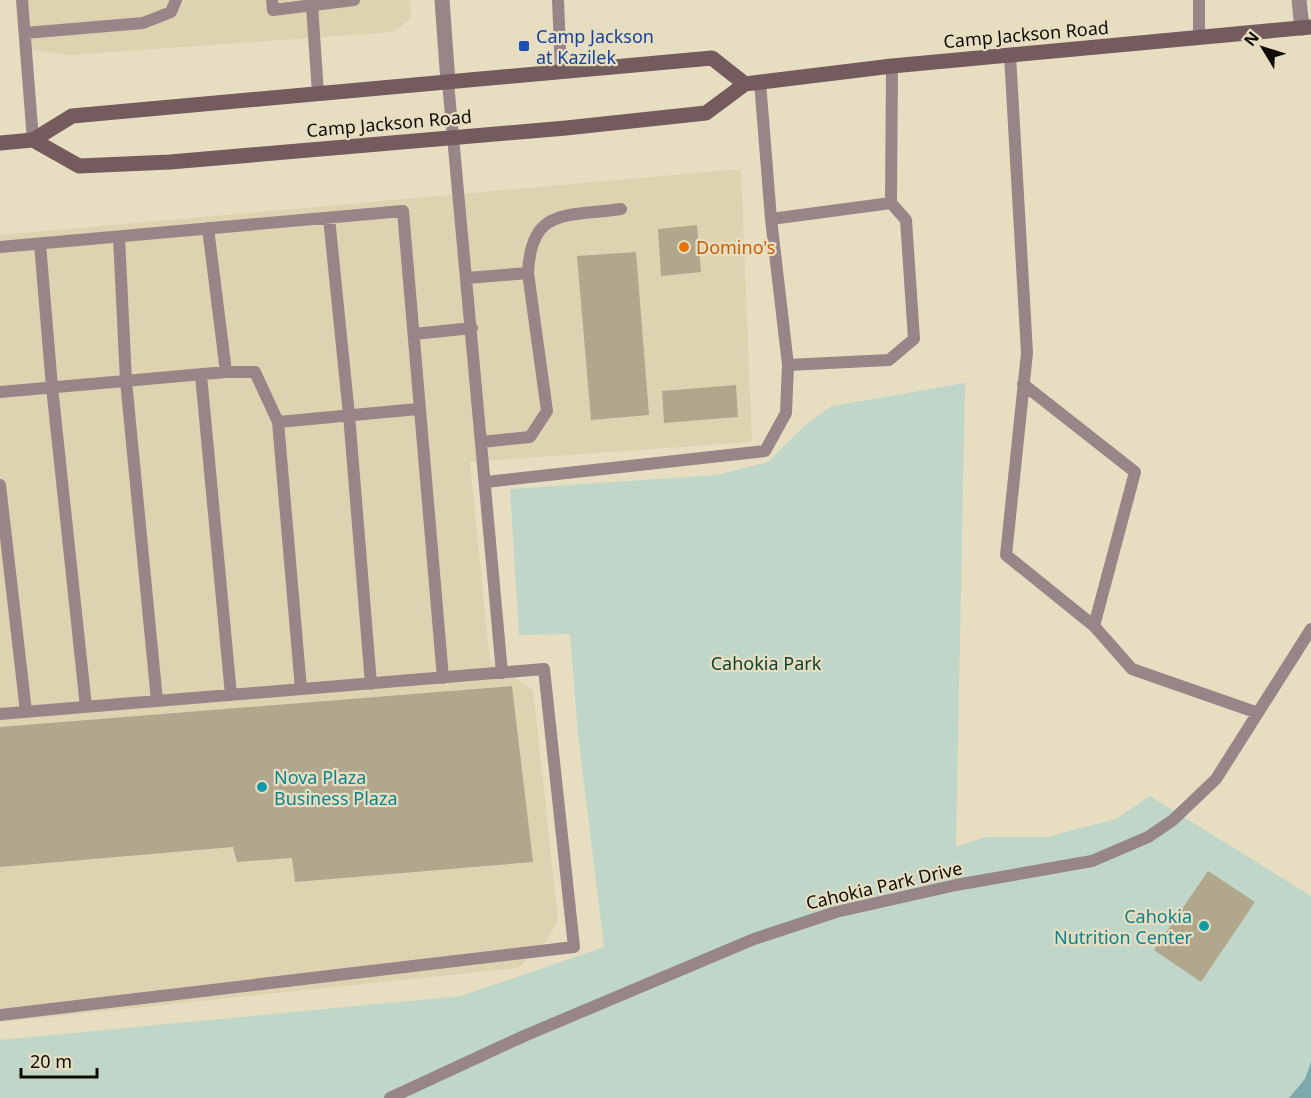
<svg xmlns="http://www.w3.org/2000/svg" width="1311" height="1098" viewBox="0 0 1311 1098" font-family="'Noto Sans',sans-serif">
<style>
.built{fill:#ded3b0}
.green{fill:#bfd6c9}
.water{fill:#7ca9ab}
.building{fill:#b0a78d}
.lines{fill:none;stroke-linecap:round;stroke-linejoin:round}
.lane{stroke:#978587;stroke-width:12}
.street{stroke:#978587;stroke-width:15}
.secondary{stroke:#745b5d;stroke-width:15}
.transit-dot{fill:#1a4fb4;stroke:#e7dec2;stroke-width:2}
.food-dot{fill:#e8710a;stroke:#e7dec2;stroke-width:2}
.culture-dot{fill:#0f9aa8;stroke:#e7dec2;stroke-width:2}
.labels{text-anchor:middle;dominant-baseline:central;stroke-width:4.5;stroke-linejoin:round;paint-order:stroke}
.street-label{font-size:18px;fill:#100c04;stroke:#e7dec2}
.transit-label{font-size:18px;fill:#164399;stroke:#e7dec2;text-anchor:start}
.food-label{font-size:18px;fill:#c56008;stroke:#e7dec2;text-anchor:start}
.park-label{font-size:18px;fill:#11422d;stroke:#e7dec2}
.culture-label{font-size:18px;fill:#0d838f;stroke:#e7dec2;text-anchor:start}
</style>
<rect width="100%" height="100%" fill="#e7dec2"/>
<path class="built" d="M23 0H410L411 18 394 32 69 55 26 49Z
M741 169 752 442 470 462 490 661 533 690 558 920 547 941 518 968 0 1022V235Z"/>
<path class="green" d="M965 383 956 847 986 837H1046L1116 819 1150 796 1311 896V1098H0V1040L461 996 604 947 578 734 570 634 519 635 510 489 717 475 768 462 804 426 832 406Z"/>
<path class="water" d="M1311 1062V1098H1289L1305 1079Z"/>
<path class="building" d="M697 225 701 272 661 276 658 229Z
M636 252 649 415 591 420 577 256Z
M736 385 738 417 664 423 662 391Z
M512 686 533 862 295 882 292 858 237 862 233 847 0 867V727Z
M1208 871 1255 902 1201 982 1154 950Z"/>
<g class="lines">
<path class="lane" d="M22 0 33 140
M272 0 273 10 354 0
M558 0 561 72
M312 6 318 93
M25 33 143 23 171 12 176 0
M1199 37V0
M1010 55 1027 353 1006 555 1094 626 1132 669 1258 713
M448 82 502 673
M329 218 349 415 371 684
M771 219 891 203
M119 237 126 381 157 701
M40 244 52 387 86 707
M0 247 403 211 443 678
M528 273C531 206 567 217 621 209
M467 278 528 273 547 411 530 437 482 442
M414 334 472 328
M788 365 889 360 914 339 906 220 891 203 892 66
M226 372H255L278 422 418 409
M201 375 231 695
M1023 384 1135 472 1094 626
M0 392 226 372 208 228
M278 422 301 689
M486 482 765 451 786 413 788 365 771 219 760 82
M0 485 26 712
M0 714 544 669 574 947 0 1015
M390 1098 524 1036 754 939 836 912 956 885 1092 861 1148 837 1173 820 1216 779 1311 629"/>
<path class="street" d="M442 0 448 82
M1299 0 1302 28"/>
<path class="secondary" d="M33 140 79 166 170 162 566 128 706 113 745 84 892 66 1311 27
M0 143 33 140 72 116 712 58 745 84"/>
</g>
<rect class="transit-dot" x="518" y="40" width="12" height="12" rx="3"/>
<circle class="food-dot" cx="684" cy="247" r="6"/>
<g class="culture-dot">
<circle cx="262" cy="787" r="6"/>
<circle cx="1204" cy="926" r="6"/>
</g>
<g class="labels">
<g class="street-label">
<text transform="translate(1026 34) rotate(-5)">Camp Jackson Road</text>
<text transform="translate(389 123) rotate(-5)">Camp Jackson Road</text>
<text transform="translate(884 885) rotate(-13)">Cahokia Park Drive</text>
</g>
<g class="transit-label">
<text x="536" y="36">Camp Jackson<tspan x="536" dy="21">at Kazilek</tspan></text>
</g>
<g class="food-label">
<text x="696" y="247">Domino's</text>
</g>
<g class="park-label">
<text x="766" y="663">Cahokia Park</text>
</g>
<g class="culture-label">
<text x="274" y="777">Nova Plaza<tspan x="274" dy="21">Business Plaza</tspan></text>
<text x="1192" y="916" text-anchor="end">Cahokia<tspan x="1192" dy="21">Nutrition Center</tspan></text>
</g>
</g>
<g transform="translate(1263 48) rotate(308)" stroke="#e7dec2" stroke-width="4.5" paint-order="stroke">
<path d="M0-4.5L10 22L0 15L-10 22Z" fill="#100c04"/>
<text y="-9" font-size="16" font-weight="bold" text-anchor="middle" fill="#100c04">N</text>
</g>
<path d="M21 1068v9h76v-9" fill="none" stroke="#100c04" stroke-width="3"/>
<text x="30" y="1068" font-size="18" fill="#100c04" stroke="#e7dec2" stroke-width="4.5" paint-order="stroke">20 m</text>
</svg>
